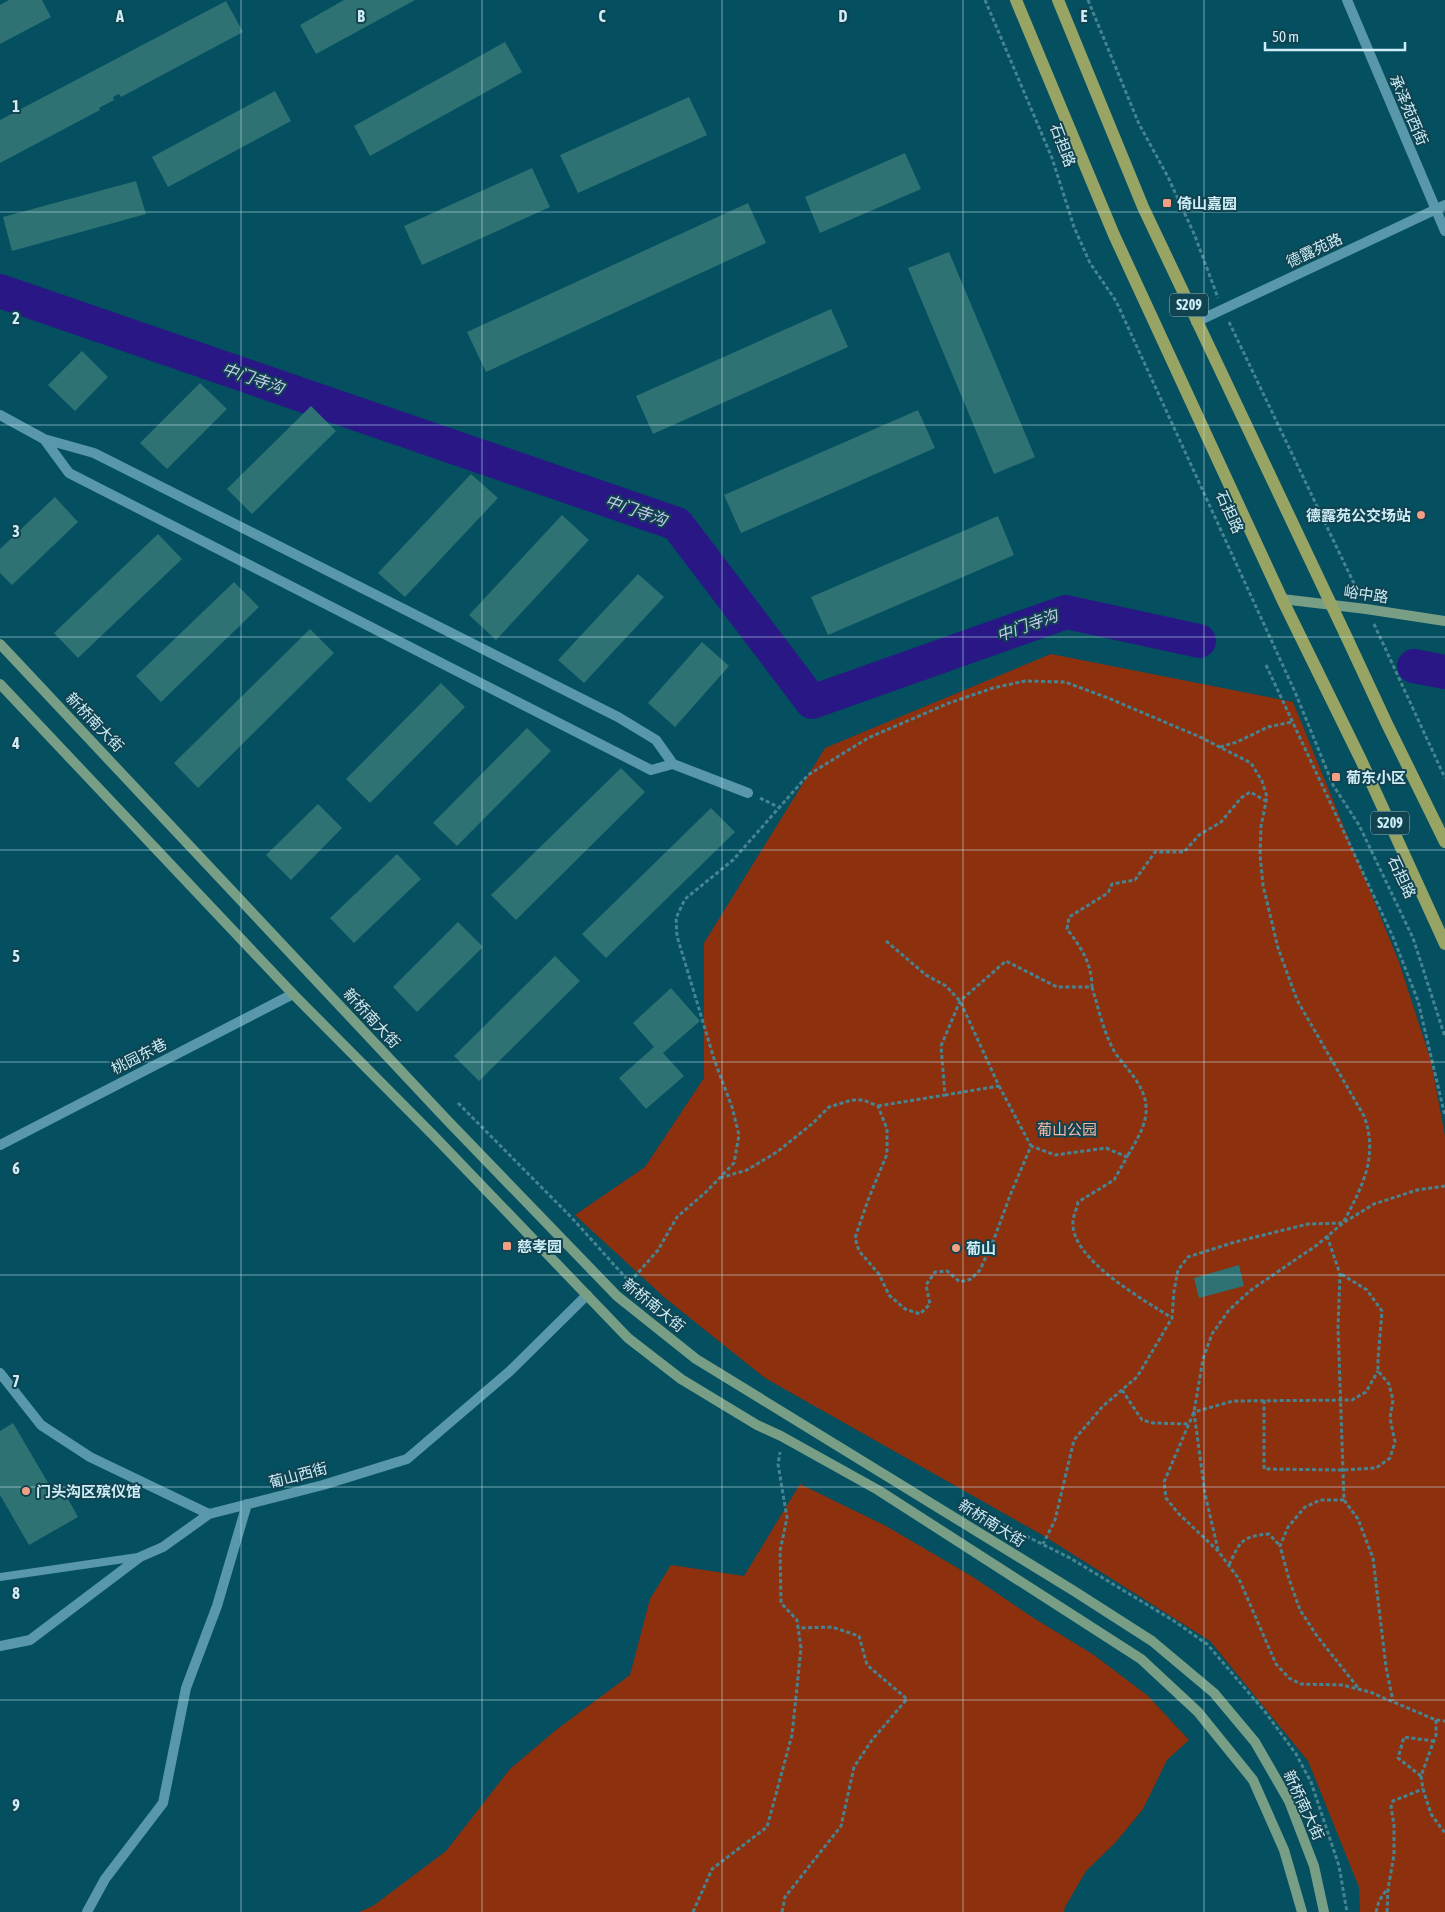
<svg xmlns="http://www.w3.org/2000/svg" width="1445" height="1912" viewBox="0 0 1445 1912" font-family="'Asap Condensed','Noto Sans SC',sans-serif">
<style>
.green{fill:#8d300e}
.lines{fill:none;stroke-linecap:round;stroke-linejoin:round}
.river{stroke:#281785;stroke-width:34}
.building{fill:#2e7274}
.path{stroke:#478492;stroke-width:3;stroke-dasharray:4 2.5;stroke-linecap:butt}
.service{stroke:#5998aa;stroke-width:8}
.minor{stroke:#5998aa;stroke-width:10}
.tertiary{stroke:#5998aa;stroke-width:10}
.secondary{stroke:#789e86;stroke-width:10}
.primary{stroke:#98a463;stroke-width:12}
.grid{fill:none;stroke:#ceedf6;stroke-width:1;stroke-opacity:0.55}
.poi-dot{fill:#f39f84;stroke:#114350;stroke-width:2}
.labels{text-anchor:middle;dominant-baseline:central;stroke-width:4;stroke-linejoin:round;paint-order:stroke}
.shield{fill:#114350;stroke:#95bac4;stroke-width:1}
.shield-label{font-size:14px;font-weight:bold;fill:#ceedf6}
.street-label{font-size:15px;fill:#ceedf6;stroke:#114350}
.poi-label{font-size:15px;font-weight:bold;fill:#ceedf6;stroke:#114350;text-anchor:start}
.park-label{font-size:15px;fill:#f5b6a2;stroke:#114350}
.water-label{font-size:16px;font-style:italic;fill:#c6cbe7;stroke:#114350}
.grid-label{font-size:16px;text-anchor:middle;font-weight:bold;fill:#ceedf6;stroke:#114350;stroke-width:4;stroke-linejoin:round;paint-order:stroke}
</style>
<rect width="100%" height="100%" fill="#044f60"/>
<path class="green" d="M1051 654 1293 702 1399 962 1431 1061 1445 1136V1912H1360L1359 1887 1308 1761 1210 1641 1044 1536 765 1378 665 1298 575 1215 645 1167 704 1078V943L825 748Z
M800 1484 886 1526 973 1577 1032 1617 1094 1655 1148 1696 1189 1740 1167 1760 1143 1809 1115 1843 1086 1871 1065 1907 1064 1912H359L373 1906 446 1851 510 1769 556 1730 630 1675 650 1599 671 1565 744 1576Z"/>
<g class="lines">
<path class="river" d="M0 291 677 524 812 702 1066 612 1199 641
M1414 666 1445 672"/>
</g>
<path class="building" d="M9 0H42L51 17 0 44V5Z
M344 0H415L316 54 300 25Z
M226 1 243 32 121 97 119 94 113 97 114 100 99 108 100 110 0 163V120Z
M505 42 522 72 370 156 354 126Z
M275 91 291 121 168 187 152 157Z
M689 97 707 135 578 193 560 155Z
M905 153 921 189 820 233 805 197Z
M532 168 550 207 422 265 404 226Z
M136 181 146 214 12 251 3 217Z
M748 203 766 243 486 372 467 332Z
M949 252 1035 457 994 474 908 268Z
M831 309 848 347 653 434 636 396Z
M82 351 108 377 75 411 48 385Z
M200 383 227 409 167 469 140 443Z
M311 406 336 431 252 514 227 489Z
M918 410 935 448 741 533 724 495Z
M471 474 498 498 405 597 378 573Z
M55 497 78 522 12 585 0 573V549Z
M562 515 589 540 496 640 469 615Z
M998 516 1014 555 828 635 811 597Z
M158 534 182 559 78 658 54 633Z
M638 574 664 597 584 683 558 660Z
M234 582 259 607 161 702 136 676Z
M310 629 334 653 198 788 174 763Z
M702 642 729 666 675 727 648 703Z
M441 683 465 707 370 803 346 779Z
M527 728 551 751 457 846 433 823Z
M621 768 645 792 516 920 491 895Z
M318 804 342 828 291 880 266 855Z
M711 808 735 832 606 958 582 934Z
M397 854 421 879 354 943 330 918Z
M458 922 483 947 417 1012 393 987Z
M555 956 580 981 479 1081 454 1056Z
M671 988 700 1021 663 1053 684 1076 646 1109 619 1078 654 1047 633 1023Z
M1239 1265 1244 1286 1199 1298 1194 1278Z
M13 1423 54 1493 62 1488 78 1517 29 1545 0 1495V1431Z"/>
<g class="lines">
<path class="path" d="M985 0 1052 158 1074 227 1090 263 1116 301 1295 692 1333 785 1359 825 1413 938 1445 1037
M1088 0 1139 124 1168 177 1195 236 1218 298
M1229 322 1359 594
M1374 624 1445 778
M1266 665 1393 937 1418 1001 1445 1116
M1220 747 1237 742 1268 727 1292 722
M760 798 780 808
M886 941 926 975 946 986 960 1001 999 1086 945 1095
M1092 987C1098 1007 1103 1030 1113 1049 1119 1060 1129 1069 1136 1080 1156 1110 1143 1129 1127 1157
M999 1086 1031 1146
M458 1103 572 1218 643 1297
M878 1106 945 1095 941 1046 960 1001 1006 961 1057 987H1092C1092 964 1081 947 1067 929L1069 917 1108 893 1112 884 1135 880 1155 852H1184L1199 835 1221 822 1241 798 1250 792 1266 801
M720 1178 747 1170 777 1152 813 1123 829 1107 852 1100H863L878 1106 887 1129V1154L868 1200 855 1238 859 1251 879 1274 889 1295 905 1309 920 1314 930 1304 926 1285 935 1272 947 1271 960 1282 971 1279 980 1270 994 1239 1011 1193 1031 1146 1055 1155 1106 1148 1127 1157 1114 1180 1078 1202C1077 1209 1072 1218 1073 1225 1074 1261 1144 1300 1172 1318
M1445 1186 1417 1190 1374 1204 1343 1223 1317 1245 1251 1290 1229 1310 1212 1334 1203 1359 1194 1412 1164 1482 1166 1498 1178 1513 1218 1551 1239 1579 1276 1664 1289 1678 1301 1684 1342 1685 1370 1692 1436 1720 1445 1721
M1327 1236 1340 1274 1338 1327 1344 1500 1358 1519 1373 1558 1386 1667 1393 1701
M630 1282 658 1250 677 1217 706 1192 734 1163 739 1135 732 1107 715 1062 677 936 676 918 685 899 733 860 808 775 868 738 949 703 993 688 1025 681 1065 682 1108 698 1200 737 1251 763 1262 781 1267 797 1261 826 1260 855 1263 885 1278 948 1297 1000 1364 1116C1379 1157 1362 1187 1343 1223L1308 1224 1235 1242 1188 1257 1178 1270 1174 1291 1172 1318 1137 1377 1103 1406 1074 1440 1055 1520 1043 1544
M1122 1390 1142 1420 1153 1423 1190 1424
M1264 1400V1469L1343 1470 1376 1468 1390 1458 1395 1442 1390 1418 1393 1400 1389 1384 1378 1371V1359L1382 1311 1367 1290 1341 1274
M1344 1500H1320L1305 1507 1288 1527 1280 1546 1289 1579 1300 1610 1317 1636 1359 1689
M968 1507 1070 1558 1174 1621 1207 1644 1266 1713 1296 1754 1311 1782 1339 1866 1347 1912
M1218 1550 1205 1494 1194 1412 1233 1401 1352 1400 1366 1392 1378 1371
M1229 1565C1240 1542 1241 1536 1269 1534L1280 1546
M1436 1720V1735L1421 1776 1423 1789 1431 1814 1445 1833
M1421 1776 1398 1758 1404 1737 1433 1741
M693 1912 712 1869 767 1827 792 1735 801 1648 797 1620 781 1603 780 1551 787 1518 778 1464 780 1452
M782 1912 785 1897 841 1826 854 1767 872 1740 907 1699 867 1665 859 1636 832 1627 798 1628
M1376 1912 1379 1901 1387 1889
M1387 1912 1388 1889 1394 1855V1825L1391 1807 1393 1801 1423 1789"/>
<path class="service" d="M0 1577 138 1557"/>
<path class="minor" d="M1347 0 1445 231
M0 415 44 439 94 453 618 717 656 740 673 764 748 793
M44 439 69 473 651 770 673 764
M0 1145 293 994
M0 1373 41 1425 90 1457 209 1514 323 1485 407 1459 510 1371 587 1295
M0 1646 30 1640 140 1557 163 1547 209 1514
M87 1912 105 1879 163 1803 186 1688 217 1606 247 1504"/>
<path class="tertiary" d="M1196 322 1445 205"/>
<path class="secondary" d="M1282 599 1366 609 1445 621
M0 644 448 1121 617 1296 696 1359 1074 1591 1152 1641 1214 1693 1255 1742 1289 1801 1314 1866 1324 1912
M0 684 293 994 434 1136 628 1338 681 1379 757 1425 781 1436 878 1490 1141 1659 1198 1712 1253 1780 1284 1850 1302 1912"/>
<path class="primary" d="M1016 0 1114 235 1282 599 1361 760 1445 944
M1058 0 1143 207 1347 638 1387 724 1445 842"/>
</g>
<path class="grid" d="M241 0V1912M482 0V1912M722 0V1912M963 0V1912M1204 0V1912M0 212H1445M0 425H1445M0 637H1445M0 850H1445M0 1062H1445M0 1275H1445M0 1487H1445M0 1700H1445"/>
<g class="poi-dot">
<rect x="1162" y="198" width="10" height="10" rx="2.5"/>
<circle cx="1421" cy="515" r="5"/>
<rect x="1331" y="772" width="10" height="10" rx="2.5"/>
<rect x="502" y="1241" width="10" height="10" rx="2.5"/>
<circle cx="956" cy="1248" r="5"/>
<circle cx="26" cy="1491" r="5"/>
</g>
<g class="labels">
<g class="shield">
<rect x="1170" y="293.5" width="38" height="23" rx="4"/>
<rect x="1371" y="811.5" width="38" height="23" rx="4"/>
</g>
<g class="shield-label">
<text x="1189" y="305">S209</text>
<text x="1390" y="823">S209</text>
</g>
<g class="street-label">
<text transform="translate(1409 110) rotate(67)">承泽苑西街</text>
<text transform="translate(1063 145) rotate(69)">石担路</text>
<text transform="translate(1314 250) rotate(-25)">德露苑路</text>
<text transform="translate(1230 512) rotate(66)">石担路</text>
<text transform="translate(1366 594) rotate(8)">峪中路</text>
<text transform="translate(95 722) rotate(46)">新桥南大街</text>
<text transform="translate(1402 877) rotate(65)">石担路</text>
<text transform="translate(372 1018) rotate(47)">新桥南大街</text>
<text transform="translate(139 1056) rotate(-27)">桃园东巷</text>
<text transform="translate(654 1305) rotate(39)">新桥南大街</text>
<text transform="translate(298 1475) rotate(-15)">葡山西街</text>
<text transform="translate(992 1523) rotate(32)">新桥南大街</text>
<text transform="translate(1304 1805) rotate(65)">新桥南大街</text>
</g>
<g class="poi-label">
<text x="1177" y="203">倚山嘉园</text>
<text x="1411" y="515" text-anchor="end">德露苑公交场站</text>
<text x="1346" y="777">葡东小区</text>
<text x="517" y="1246">慈孝园</text>
<text x="966" y="1248">葡山</text>
<text x="36" y="1491">门头沟区殡仪馆</text>
</g>
<g class="park-label">
<text x="1067" y="1129">葡山公园</text>
</g>
<g class="water-label">
<text transform="translate(253 378) rotate(19)">中门寺沟</text>
<text transform="translate(636 510) rotate(19)">中门寺沟</text>
<text transform="translate(1027 625) rotate(-20)">中门寺沟</text>
</g>
</g>
<g class="grid-label">
<text x="120" y="22">A</text>
<text x="361" y="22">B</text>
<text x="602" y="22">C</text>
<text x="843" y="22">D</text>
<text x="1084" y="22">E</text>
<text x="16" y="112">1</text>
<text x="16" y="324">2</text>
<text x="16" y="537">3</text>
<text x="16" y="749">4</text>
<text x="16" y="962">5</text>
<text x="16" y="1174">6</text>
<text x="16" y="1387">7</text>
<text x="16" y="1599">8</text>
<text x="16" y="1811">9</text>
</g>
<path d="M1265 42v8h140v-8" fill="none" stroke="#ceedf6" stroke-width="2.5"/>
<text x="1272" y="42" font-size="15" fill="#ceedf6" stroke="#114350" stroke-width="4" paint-order="stroke">50 m</text>
</svg>
